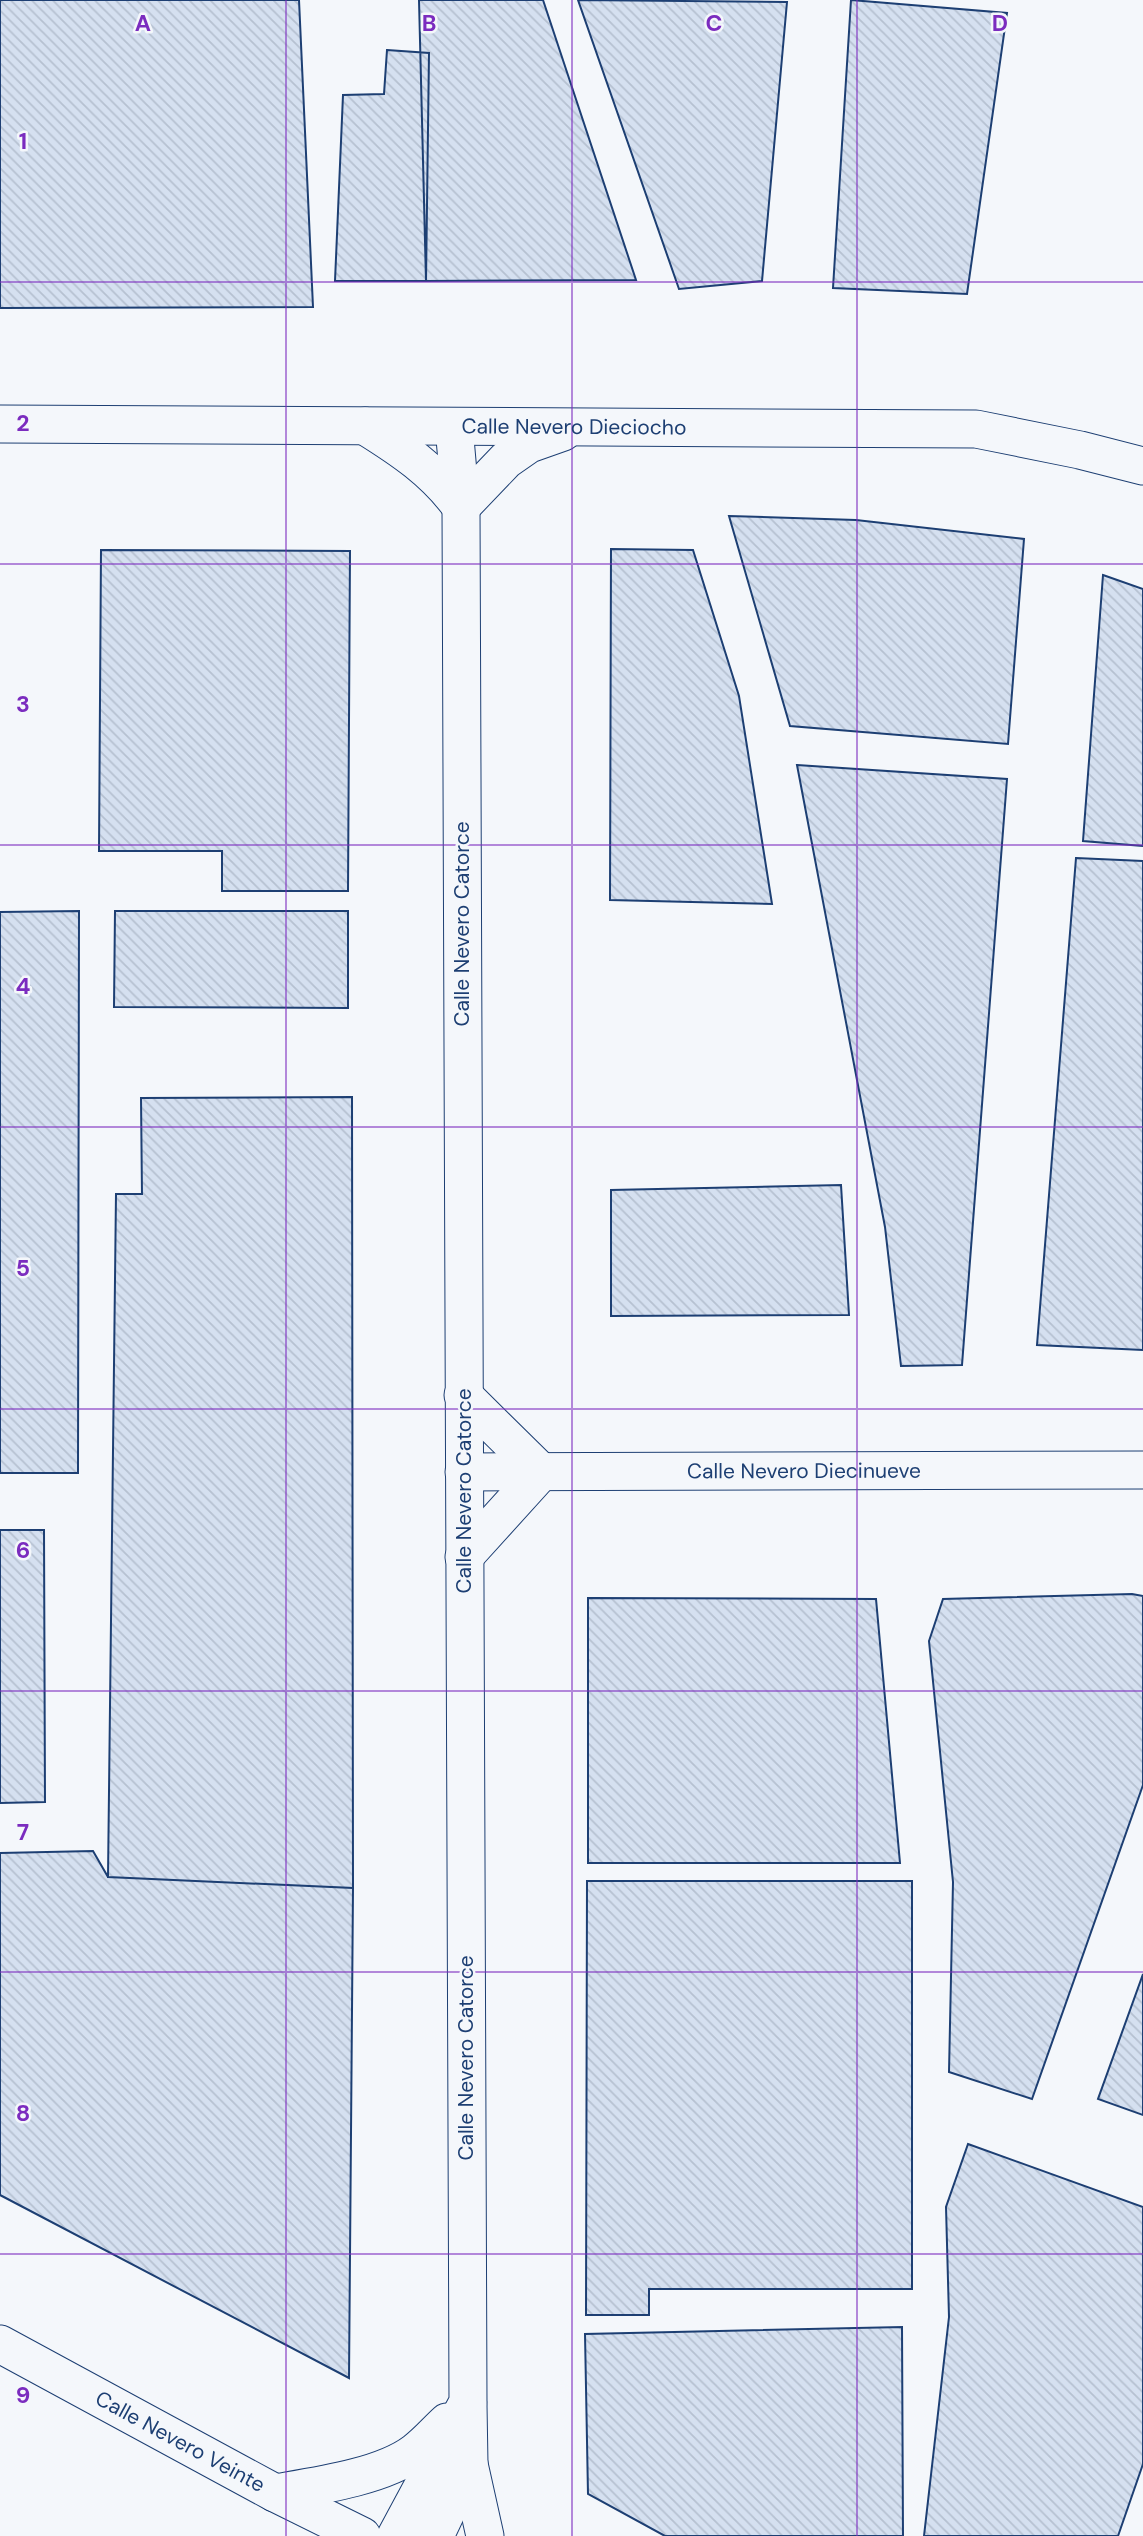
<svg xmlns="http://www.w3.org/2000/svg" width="1143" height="2536" viewBox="0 0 1143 2536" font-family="'DM Sans',sans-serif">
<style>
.building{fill:url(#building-back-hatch);stroke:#1d3f73;stroke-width:2}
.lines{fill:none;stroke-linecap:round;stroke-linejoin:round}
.minor-casing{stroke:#1d3f73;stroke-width:39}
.minor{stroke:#f4f7fb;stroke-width:37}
.grid{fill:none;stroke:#7b2cbf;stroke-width:2;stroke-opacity:0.55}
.labels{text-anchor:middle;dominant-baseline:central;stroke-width:5;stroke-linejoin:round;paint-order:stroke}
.street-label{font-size:21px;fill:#1d3f73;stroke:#f4f7fb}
.grid-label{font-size:23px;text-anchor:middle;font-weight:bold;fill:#7b2cbf;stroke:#f4f7fb;stroke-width:5;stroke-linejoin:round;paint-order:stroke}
</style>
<defs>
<pattern id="building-back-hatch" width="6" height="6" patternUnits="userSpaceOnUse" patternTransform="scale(1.75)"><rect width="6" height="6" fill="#d5e0f0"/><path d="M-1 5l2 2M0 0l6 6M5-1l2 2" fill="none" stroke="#b6c1d1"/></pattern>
</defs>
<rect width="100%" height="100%" fill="#f4f7fb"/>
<path class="building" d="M0 0H299L313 307 0 308Z
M419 0H543L636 280 426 281Z
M578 0 787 2 762 281 679 289Z
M851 0 1007 13 967 294 833 288Z
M387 50 429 53 426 281H335L343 95 384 94Z
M729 516 856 520 1024 539 1008 744 790 726Z
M611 549 693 550 739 696 772 904 610 900Z
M101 550 350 551 348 891H222V851H99Z
M1103 575 1143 589V846L1083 841Z
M797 765 1007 779 962 1365 901 1366 885 1227Z
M1076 858 1143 861V1350L1037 1345Z
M79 911 78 1473H0V912Z
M115 911H348V1008L114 1007Z
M352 1097 353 1888 108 1877 116 1194H142L141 1098Z
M841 1185 849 1315 611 1316V1190Z
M0 1530H44L45 1802 0 1803Z
M1132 1594 1143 1596V1785L1032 2099 949 2072 953 1882 929 1641 943 1599Z
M588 1598 876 1599 900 1863H588Z
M93 1851 108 1877 353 1888 349 2378 0 2195V1853Z
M587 1881H912V2289H649V2315H586Z
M1143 1974V2115L1098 2099Z
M968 2144 1143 2207V2464L1118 2536H924L949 2317 946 2207Z
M902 2327 903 2536H665L588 2494 585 2334Z"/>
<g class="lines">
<g class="minor-casing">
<g id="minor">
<path id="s1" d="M0 424 976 429 1080 450 1143 466"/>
<path d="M365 426C402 449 435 471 461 507"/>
<path d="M461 507 506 460 529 444 563 432"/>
<path d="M463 1395 541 1472 464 1557"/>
<path id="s2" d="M464 1472 1143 1470"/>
<path id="s3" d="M0 2344 275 2493 362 2536"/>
<path d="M469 2464 485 2536"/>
<path d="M275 2493C316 2486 382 2477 415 2452 427 2443 437 2431 447 2422"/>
<path d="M396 2536 468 2402 461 507 454 427"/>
<path d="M435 2536 469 2464 468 2405"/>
</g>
</g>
<use href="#minor" class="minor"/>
</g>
<path class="grid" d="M286 0V2536M572 0V2536M857 0V2536M0 282H1143M0 564H1143M0 845H1143M0 1127H1143M0 1409H1143M0 1691H1143M0 1972H1143M0 2254H1143"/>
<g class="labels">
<g class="street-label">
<text stroke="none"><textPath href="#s1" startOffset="574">Calle Nevero Dieciocho</textPath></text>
<text transform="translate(462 924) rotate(-90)">Calle Nevero Catorce</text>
<text stroke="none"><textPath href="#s2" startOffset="340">Calle Nevero Diecinueve</textPath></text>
<text transform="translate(464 1491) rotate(-90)">Calle Nevero Catorce</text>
<text transform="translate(466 2058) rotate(-90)">Calle Nevero Catorce</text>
<text stroke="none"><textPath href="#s3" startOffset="205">Calle Nevero Veinte</textPath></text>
</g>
</g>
<g class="grid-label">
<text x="143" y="31">A</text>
<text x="429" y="31">B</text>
<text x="714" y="31">C</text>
<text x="1000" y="31">D</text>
<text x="23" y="149">1</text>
<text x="23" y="431">2</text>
<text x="23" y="712">3</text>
<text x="23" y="994">4</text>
<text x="23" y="1276">5</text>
<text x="23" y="1558">6</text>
<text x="23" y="1840">7</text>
<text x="23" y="2121">8</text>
<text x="23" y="2403">9</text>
</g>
</svg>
